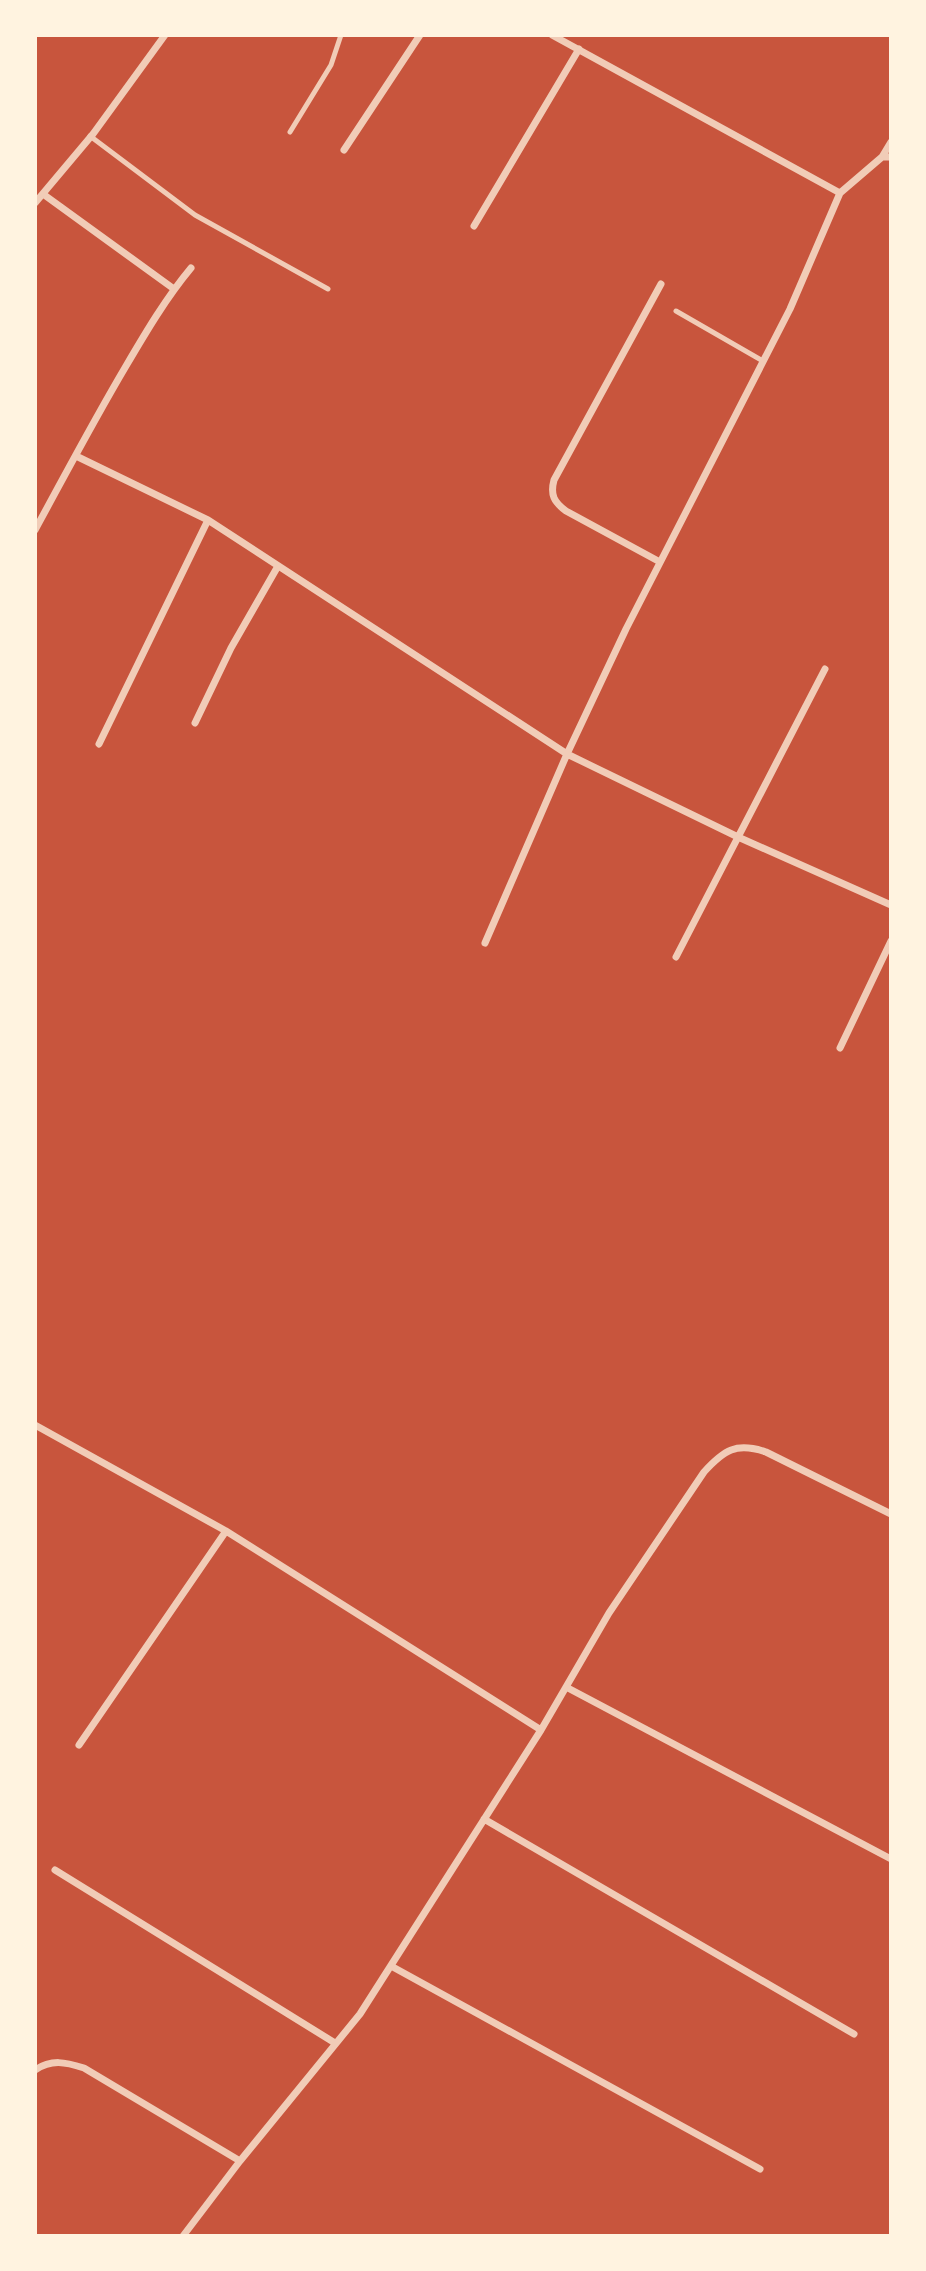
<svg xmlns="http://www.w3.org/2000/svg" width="926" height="2271" viewBox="0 0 926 2271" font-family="Quicksand,sans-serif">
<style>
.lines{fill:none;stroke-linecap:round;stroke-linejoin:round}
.service{stroke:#f1ccb7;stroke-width:5}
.minor{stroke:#f1ccb7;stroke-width:7}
</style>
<rect width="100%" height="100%" fill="#c8553d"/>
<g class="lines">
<path class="service" d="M290 132 331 65 341 35
M90 136 195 215 328 289
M676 311 763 361"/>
<path class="minor" d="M552 35 840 193 882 157H891
M344 150 420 35
M882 157 891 142
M43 194 174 289
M35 203 93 134 165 35
M474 226 579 49
M76 456 208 520 567 754 738 837 891 905
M35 530C65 475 94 420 126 366 146 332 166 298 191 268
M660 562 566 511C554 502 550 495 554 480L661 284
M195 723 231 648 278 566
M99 744 208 520
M485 943 567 754 626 629 790 309 840 193
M676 957 825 669
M840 1048 891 941
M35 1425 226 1531 541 1730
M566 1687 891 1859
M79 1745 226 1531
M484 1819 854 2034
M55 1870 335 2043
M391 1966 760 2169
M35 2070C52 2059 65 2062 84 2068L240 2161
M183 2236 240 2161 360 2014 541 1730 609 1613 704 1472C724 1450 736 1442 766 1452L891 1514"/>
</g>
<rect width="926" height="2271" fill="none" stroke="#fff3e0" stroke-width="74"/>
</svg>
